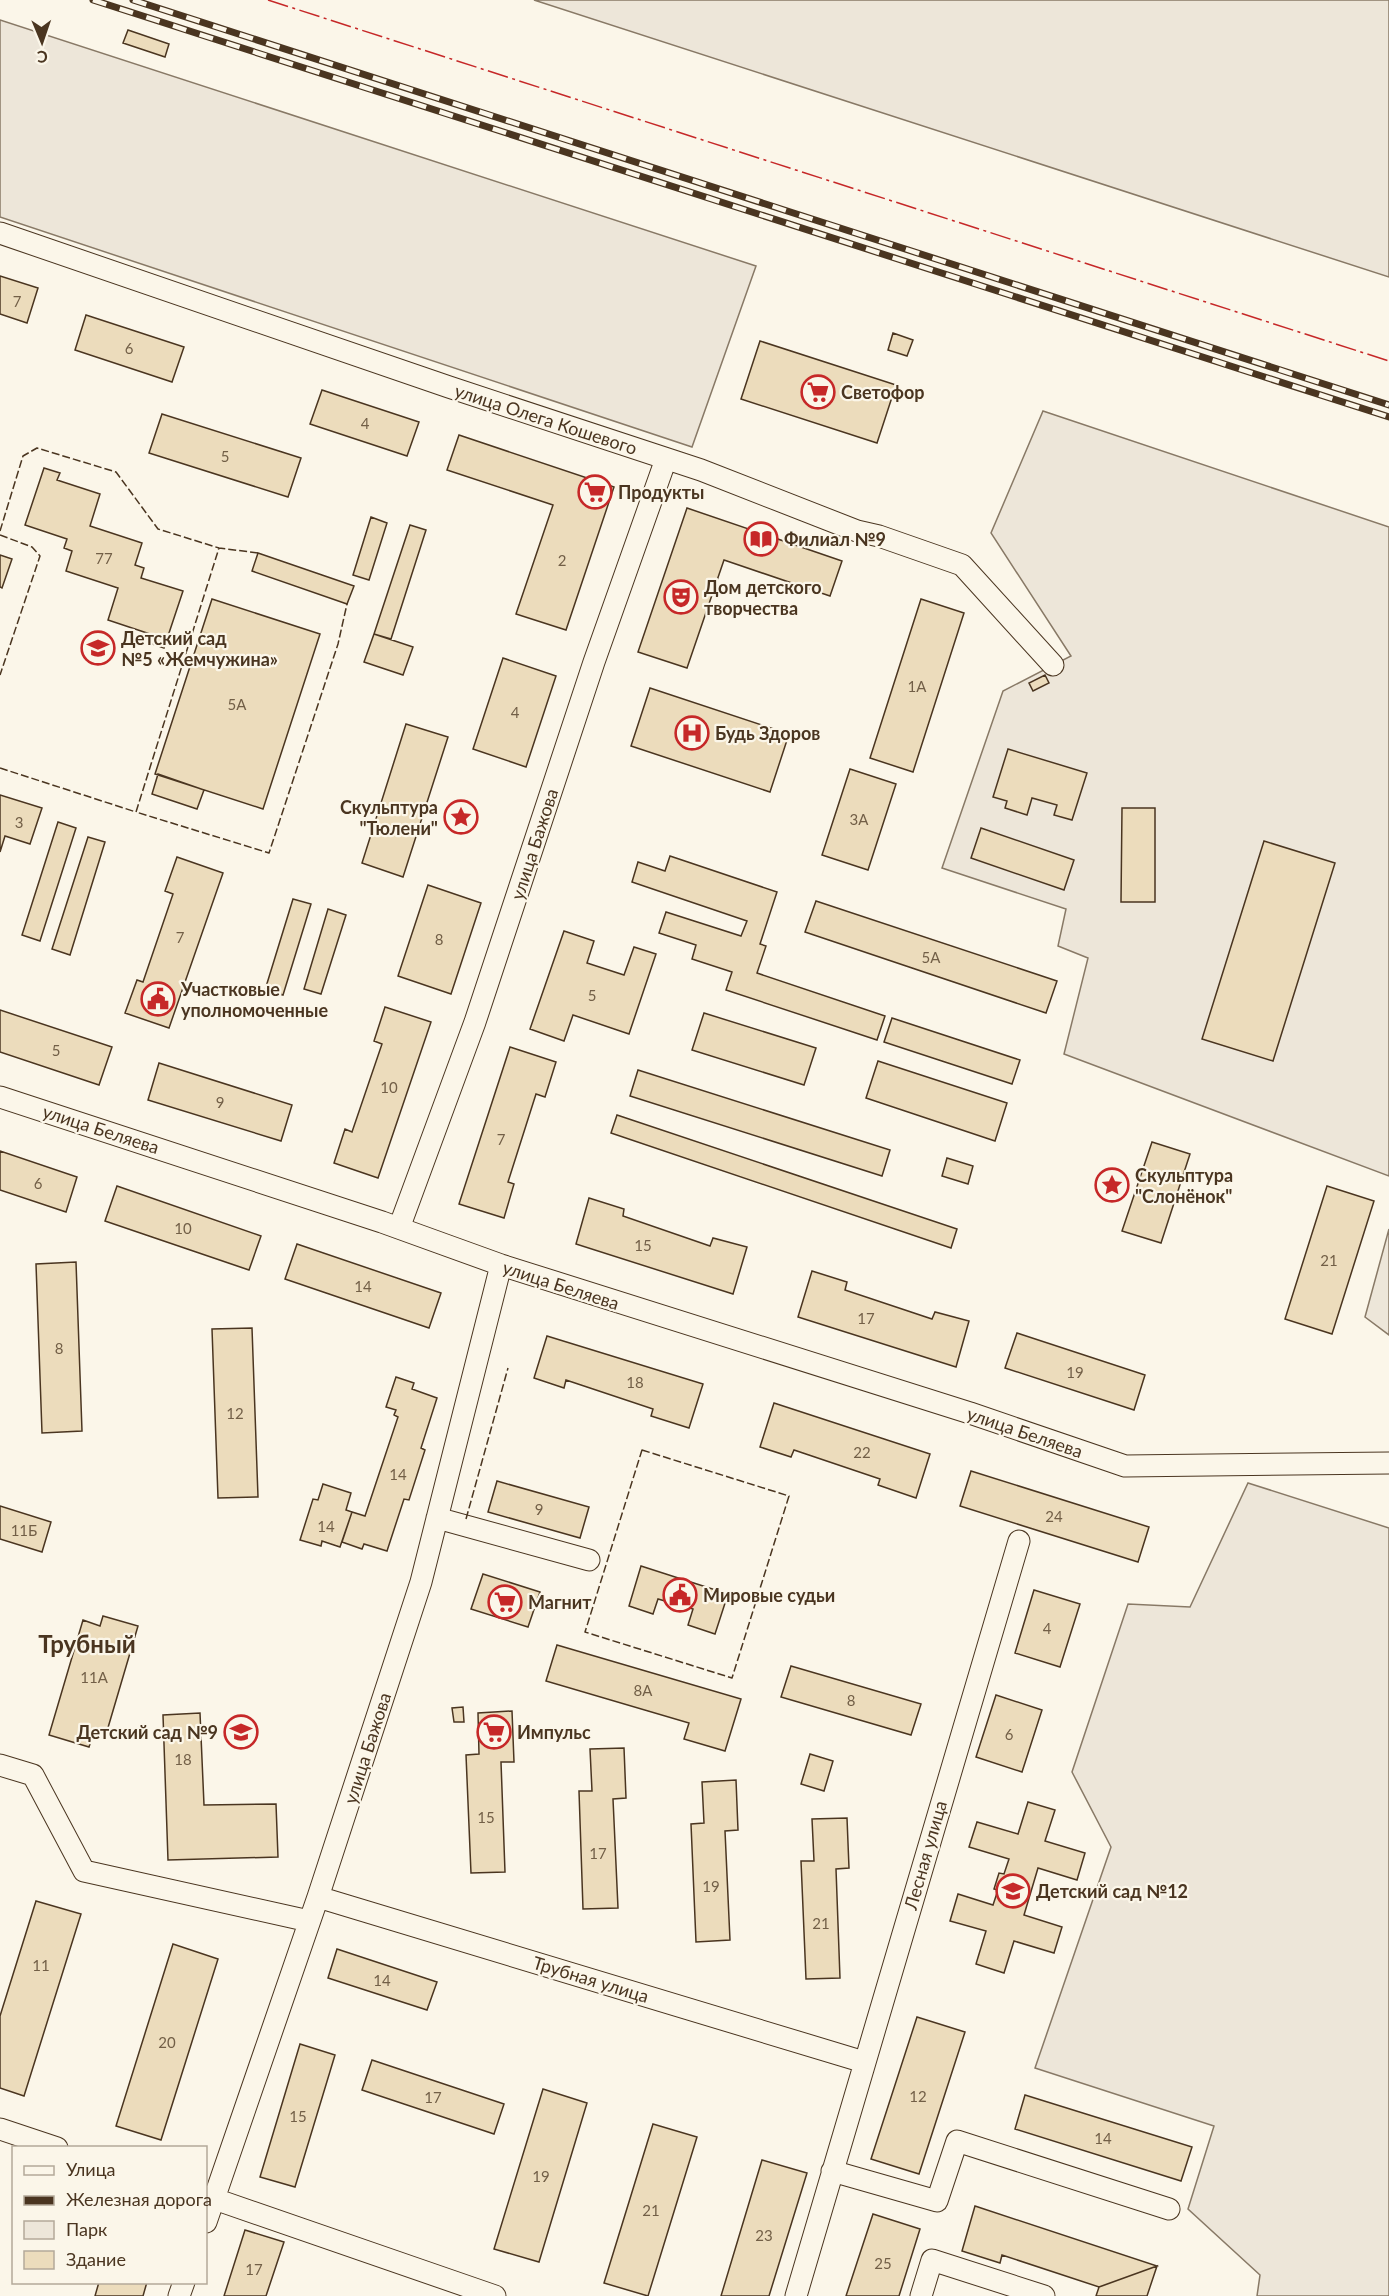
<svg xmlns="http://www.w3.org/2000/svg" width="1389" height="2296" viewBox="0 0 1389 2296" font-family="Lato,sans-serif">
<style>
.green{fill:#ede6d9;stroke:#887966;stroke-width:1.5}
.building{fill:#ecdcbc;stroke:#4a3520;stroke-width:1.5}
.lines{fill:none;stroke-linecap:round;stroke-linejoin:round}
.minor-casing{stroke:#4a3520;stroke-width:23}
.minor{stroke:#fbf6e9;stroke-width:21}
.rail-casing{stroke:#4a3520;stroke-width:7}
.rail{stroke:#fbf6e9;stroke-width:4.5;stroke-dasharray:14;stroke-linecap:butt}
.fence{stroke:#4a3520;stroke-width:1.5;stroke-dasharray:8 3;stroke-linecap:butt}
.power{stroke:#c62828;stroke-width:1.5;stroke-dasharray:21 4.5 3 4.5;stroke-linecap:butt}
.labels{text-anchor:middle;dominant-baseline:central;stroke-width:4.5;stroke-linejoin:round;paint-order:stroke}
.number-label{font-size:15px;fill:#725f47}
.poi-label{font-size:18px;font-weight:bold;fill:#4a3520;stroke:#fbf6e9;text-anchor:start}
.street-label{font-size:18px;fill:#4a3520;stroke:#fbf6e9}
.district-label{font-size:24px;font-weight:bold;fill:#4a3520;stroke:#fbf6e9}
</style>
<rect width="100%" height="100%" fill="#fbf6e9"/>
<path class="green" d="M534 0H1389V277Z
M0 20 756 266 692 447 0 217Z
M1043 411 1389 527V1176L1064 1054 1088 958 1058 946 1066 909 942 868 1003 691 1071 656 991 533Z
M1389 1229V1335L1365 1317Z
M1248 1483 1389 1528V2296H1257L1260 2275 1188 2209 1214 2126 1035 2068 1111 1847 1072 1772 1128 1604 1190 1607Z"/>
<path class="building" d="M128 30 169 44 165 57 123 43Z
M0 276 38 288 27 323 0 314Z
M86 315 184 347 172 382 75 350Z
M893 333 913 340 907 356 888 350Z
M760 341 896 385 877 443 741 399Z
M322 390 419 422 407 456 310 424Z
M162 414 301 458 288 497 149 453Z
M459 435 614 487 566 630 516 614 553 505 447 470Z
M44 468 60 473 57 480 100 494 90 526 142 543 135 565 144 568 141 578 183 591 164 648 147 642 150 634 108 620 118 588 66 571 72 551 64 548 67 539 25 525Z
M687 508 842 561 830 596 724 560 687 668 638 652Z
M371 517 387 523 369 580 353 575Z
M410 525 426 530 391 639 374 634Z
M258 553 354 586 347 604 252 571Z
M0 555 12 559 2 588 0 587Z
M212 599 320 634 263 809 155 774Z
M921 599 964 613 913 772 870 758Z
M374 634 413 647 403 675 364 662Z
M503 658 556 676 526 767 473 749Z
M1045 675 1049 683 1033 691 1029 683Z
M650 688 789 734 770 792 631 746Z
M406 724 448 737 403 877 362 863Z
M1008 749 1087 773 1072 820 1054 815 1057 805 1032 798 1027 815 1005 808 1007 801 993 797Z
M850 769 896 784 868 870 822 855Z
M158 774 204 790 197 809 152 794Z
M0 795 42 808 30 844 5 836 0 852Z
M1122 808H1155V902H1121Z
M58 822 76 828 40 941 22 935Z
M981 828 1074 860 1064 890 971 858Z
M88 837 105 842 70 955 52 949Z
M1264 841 1335 863 1273 1061 1202 1039Z
M670 856 777 892 760 944 766 946 757 973 885 1016 877 1040 726 990 732 972 692 959 696 945 659 933 666 912 741 936 747 921 632 882 638 862 665 871Z
M177 857 223 873 169 1028 125 1013 137 980 143 982 173 894 165 891Z
M428 885 481 903 451 994 398 976Z
M293 899 311 904 283 995 265 990Z
M816 901 1057 981 1046 1013 805 932Z
M328 909 346 915 321 994 304 989Z
M564 931 594 941 587 963 624 975 634 947 656 954 629 1034 573 1015 564 1041 530 1029Z
M385 1007 431 1022 378 1178 334 1163 345 1129 352 1132 382 1044 374 1041Z
M0 1010 112 1047 99 1085 0 1052Z
M704 1013 816 1048 804 1085 692 1050Z
M892 1018 1020 1060 1012 1084 884 1042Z
M510 1047 556 1062 545 1097 536 1094 508 1182 514 1184 504 1218 459 1204Z
M878 1061 1007 1103 995 1141 866 1098Z
M159 1063 292 1105 281 1141 148 1100Z
M638 1070 890 1150 882 1176 630 1096Z
M617 1115 957 1229 951 1248 611 1133Z
M1152 1142 1190 1154 1161 1243 1122 1231Z
M0 1151 77 1177 66 1212 0 1190Z
M947 1158 973 1166 968 1184 942 1176Z
M117 1186 261 1236 249 1270 105 1221Z
M1327 1186 1374 1201 1332 1334 1285 1319Z
M589 1198 624 1209 623 1216 710 1246 713 1238 747 1247 733 1294 576 1244Z
M297 1244 441 1293 429 1328 285 1279Z
M76 1262 82 1431 42 1433 36 1264Z
M812 1271 847 1282 845 1290 932 1319 935 1312 969 1321 956 1367 798 1317Z
M252 1328 258 1497 218 1498 212 1329Z
M1017 1333 1145 1375 1134 1410 1005 1368Z
M547 1336 703 1384 689 1428 651 1416 653 1409 566 1380 564 1388 534 1378Z
M396 1377 414 1383 412 1389 437 1398 421 1448 425 1450 409 1500 404 1499 387 1551 364 1544 362 1549 342 1542 352 1512 365 1516 398 1417 394 1415 396 1410 386 1407Z
M774 1403 930 1454 916 1498 878 1485 880 1479 794 1450 791 1457 760 1447Z
M971 1471 1149 1527 1138 1562 960 1506Z
M497 1481 589 1507 580 1538 488 1512Z
M323 1484 351 1493 346 1510 352 1512 340 1547 322 1541 321 1546 300 1540 313 1499 318 1500Z
M0 1506 51 1522 42 1552 0 1539Z
M641 1566 728 1594 715 1634 688 1625 693 1609 658 1599 653 1614 629 1606Z
M483 1574 540 1592 528 1627 471 1609Z
M1034 1590 1080 1604 1060 1667 1015 1653Z
M103 1616 138 1626 107 1731 95 1728 89 1747 49 1735 83 1620 100 1626Z
M557 1645 741 1699 725 1751 684 1739 689 1723 546 1681Z
M791 1666 921 1704 911 1735 781 1697Z
M996 1695 1042 1710 1022 1772 976 1757Z
M463 1707 464 1722H454L452 1708Z
M512 1711 514 1762H501L505 1872 471 1873 466 1755 479 1754 478 1713Z
M200 1713 204 1805 276 1804 278 1857 168 1860 163 1715Z
M624 1748 626 1798 613 1799 618 1908 583 1909 579 1791H592L590 1749Z
M810 1754 833 1761 824 1791 801 1784Z
M736 1780 738 1830 725 1831 730 1940 696 1942 691 1824 704 1823 702 1782Z
M1028 1802 1055 1810 1045 1841 1085 1853 1077 1880 1038 1868 1024 1915 1062 1927 1054 1953 1014 1941 1004 1973 976 1964 986 1931 950 1921 958 1894 993 1905 998 1890 994 1889 999 1873 1004 1874 1009 1859 969 1847 977 1822 1018 1834Z
M847 1818 849 1868 836 1869 840 1978 806 1979 801 1861H814L812 1819Z
M36 1901 81 1914 24 2096 0 2088V2016Z
M173 1944 218 1959 161 2140 116 2126Z
M337 1949 437 1982 427 2010 328 1978Z
M917 2017 965 2032 919 2174 871 2159Z
M300 2044 335 2055 295 2187 260 2177Z
M372 2060 504 2104 494 2134 362 2090Z
M543 2089 587 2103 539 2262 494 2249Z
M1025 2095 1192 2147 1181 2181 1015 2129Z
M653 2124 697 2137 648 2296 604 2283Z
M762 2160 807 2173 769 2296H721Z
M975 2206 1157 2266 1099 2287 1002 2255 1000 2263 962 2251Z
M873 2214 920 2229 899 2296H846Z
M245 2230 284 2242 266 2296H224Z
M1157 2266 1147 2296H1096L1099 2287Z
M99 2282H147L143 2296H95Z"/>
<g class="lines">
<g class="minor-casing">
<path id="minor" d="M0 233 449 387 701 470 857 531 879 536 962 565 1053 665
M0 1097 382 1222 501 1265 970 1413 1125 1466 1389 1463
M399 1228 475 1022 594 662 666 459
M437 1518 589 1560
M0 1765 33 1775 84 1871 309 1921
M318 1897 864 2062
M0 2129 57 2148
M832 2171 937 2201 957 2141 1169 2209
M206 2196 495 2296
M206 2222 318 1897 421 1582 501 1265
M179 2296 184 2282
M796 2296 1019 1541
M921 2296 932 2260 1044 2296"/>
</g>
<use href="#minor" class="minor"/>
<g class="rail-casing">
<path id="rail" d="M93 0 1389 417
M133 0 1389 405"/>
</g>
<use href="#rail" class="rail"/>
<path class="fence" d="M0 531 23 456 37 448 116 472 158 529 219 548
M0 535 32 547 40 556 0 675
M258 553 219 548 136 812 269 853 338 644 347 604
M0 768 136 812
M642 1450 789 1496 732 1678 585 1632Z
M466 1519 508 1368"/>
<path class="power" d="M268 0 1389 361"/>
</g>
<defs>
<g id="supermarket-ring" transform="scale(1.725)"><circle r="9.5" fill="#fbf6e9" stroke="#c62828" stroke-width="1.5"/><path d="M-6-5.5h2.5l.6 2H6L4.5 2H-2.5L-4.4-4H-6ZM-1.5 3.2a1.3 1.3 0 1 0 .1 0ZM3 3.2a1.3 1.3 0 1 0 .1 0Z" fill="#c62828"/></g>
<g id="library-ring" transform="scale(1.725)"><circle r="9.5" fill="#fbf6e9" stroke="#c62828" stroke-width="1.5"/><path d="M-6-4Q-3-5.5-.7-3.5V5Q-3 3-6 4ZM6-4Q3-5.5 .7-3.5V5Q3 3 6 4Z" fill="#c62828"/></g>
<g id="theatre-ring" transform="scale(1.725)"><circle r="9.5" fill="#fbf6e9" stroke="#c62828" stroke-width="1.5"/><path d="M-5-5.5Q0-4 5-5.5V0Q5 5 0 6Q-5 5-5 0ZM-3.3-2.5H-1v1.5H-3.3ZM1-2.5H3.3v1.5H1ZM-2.8 1Q0 5.5 2.8 1Z" fill="#c62828"/></g>
<g id="school-ring" transform="scale(1.725)"><circle r="9.5" fill="#fbf6e9" stroke="#c62828" stroke-width="1.5"/><path d="M0-5L7-2L0 1L-7-2ZM-4 1L0 2.5L4 1V4Q0 6-4 4Z" fill="#c62828"/></g>
<g id="hospital-ring" transform="scale(1.725)"><circle r="9.5" fill="#fbf6e9" stroke="#c62828" stroke-width="1.5"/><path d="M-5-5h3v3.5h4V-5h3V5h-3V1.5h-4V5h-3Z" fill="#c62828"/></g>
<g id="sight-ring" transform="scale(1.725)"><circle r="9.5" fill="#fbf6e9" stroke="#c62828" stroke-width="1.5"/><path d="M0-6L1.8-2.2L6-1.7L2.9 1.2L3.7 5.4L0 3.3L-3.7 5.4L-2.9 1.2L-6-1.7L-1.8-2.2Z" fill="#c62828"/></g>
<g id="civic-ring" transform="scale(1.725)"><circle r="9.5" fill="#fbf6e9" stroke="#c62828" stroke-width="1.5"/><path d="M-.6-6.5H3V-4.5H.6V-3L4-1V1h2V6H-6V1h2V-1L-.6-3ZM-1.2 2.5V6h2.4V2.5Z" fill="#c62828"/></g>
</defs>
<g fill-rule="evenodd">
<use href="#supermarket-ring" x="818" y="392"/>
<use href="#supermarket-ring" x="595" y="492"/>
<use href="#library-ring" x="761" y="539"/>
<use href="#theatre-ring" x="681" y="597"/>
<use href="#school-ring" x="98" y="648"/>
<use href="#hospital-ring" x="692" y="733"/>
<use href="#sight-ring" x="461" y="817"/>
<use href="#civic-ring" x="158" y="999"/>
<use href="#sight-ring" x="1112" y="1185"/>
<use href="#civic-ring" x="680" y="1595"/>
<use href="#supermarket-ring" x="505" y="1602"/>
<use href="#school-ring" x="241" y="1732"/>
<use href="#supermarket-ring" x="494" y="1732"/>
<use href="#school-ring" x="1013" y="1891"/>
</g>
<g class="labels">
<g class="number-label">
<text x="17" y="301">7</text>
<text x="129" y="348">6</text>
<text x="365" y="423">4</text>
<text x="225" y="456">5</text>
<text x="104" y="558">77</text>
<text x="562" y="560">2</text>
<text x="917" y="686">1А</text>
<text x="237" y="704">5А</text>
<text x="515" y="712">4</text>
<text x="859" y="819">3А</text>
<text x="19" y="822">3</text>
<text x="180" y="937">7</text>
<text x="439" y="939">8</text>
<text x="931" y="957">5А</text>
<text x="592" y="995">5</text>
<text x="56" y="1050">5</text>
<text x="389" y="1087">10</text>
<text x="220" y="1102">9</text>
<text x="501" y="1139">7</text>
<text x="38" y="1183">6</text>
<text x="183" y="1228">10</text>
<text x="643" y="1245">15</text>
<text x="1329" y="1260">21</text>
<text x="363" y="1286">14</text>
<text x="866" y="1318">17</text>
<text x="59" y="1348">8</text>
<text x="1075" y="1372">19</text>
<text x="635" y="1382">18</text>
<text x="235" y="1413">12</text>
<text x="862" y="1452">22</text>
<text x="398" y="1474">14</text>
<text x="539" y="1509">9</text>
<text x="1054" y="1516">24</text>
<text x="326" y="1526">14</text>
<text x="24" y="1530">11Б</text>
<text x="1047" y="1628">4</text>
<text x="94" y="1677">11А</text>
<text x="643" y="1690">8А</text>
<text x="851" y="1700">8</text>
<text x="1009" y="1734">6</text>
<text x="183" y="1759">18</text>
<text x="486" y="1817">15</text>
<text x="598" y="1853">17</text>
<text x="711" y="1886">19</text>
<text x="821" y="1923">21</text>
<text x="41" y="1965">11</text>
<text x="382" y="1980">14</text>
<text x="167" y="2042">20</text>
<text x="918" y="2096">12</text>
<text x="433" y="2097">17</text>
<text x="298" y="2116">15</text>
<text x="1103" y="2138">14</text>
<text x="541" y="2176">19</text>
<text x="651" y="2210">21</text>
<text x="764" y="2235">23</text>
<text x="883" y="2263">25</text>
<text x="254" y="2269">17</text>
</g>
<g class="poi-label">
<text x="841" y="392">Светофор</text>
<text x="618" y="492">Продукты</text>
<text x="784" y="539">Филиал №9</text>
<text x="704" y="587">Дом детского<tspan x="704" dy="21">творчества</tspan></text>
<text x="121" y="638">Детский сад<tspan x="121" dy="21">№5 «Жемчужина»</tspan></text>
<text x="715" y="733">Будь Здоров</text>
<text x="438" y="807" text-anchor="end">Скульптура<tspan x="438" dy="21">"Тюлени"</tspan></text>
<text x="181" y="989">Участковые<tspan x="181" dy="21">уполномоченные</tspan></text>
<text x="1135" y="1175">Скульптура<tspan x="1135" dy="21">"Слонёнок"</tspan></text>
<text x="703" y="1595">Мировые судьи</text>
<text x="528" y="1602">Магнит</text>
<text x="218" y="1732" text-anchor="end">Детский сад №9</text>
<text x="517" y="1732">Импульс</text>
<text x="1036" y="1891">Детский сад №12</text>
</g>
<g class="street-label">
<text transform="translate(546 419) rotate(18)">улица Олега Кошевого</text>
<text transform="translate(534 844) rotate(-72)">улица Бажова</text>
<text transform="translate(101 1129) rotate(18)">улица Беляева</text>
<text transform="translate(561 1285) rotate(18)">улица Беляева</text>
<text transform="translate(1025 1432) rotate(19)">улица Беляева</text>
<text transform="translate(367 1748) rotate(-72)">улица Бажова</text>
<text transform="translate(925 1855) rotate(-74)">Лесная улица</text>
<text transform="translate(591 1979) rotate(17)">Трубная улица</text>
</g>
<g class="district-label">
<text x="87" y="1643">Трубный</text>
</g>
</g>
<rect x="12" y="2146" width="195" height="138" fill="#fbf6e9" stroke="#b4a999" stroke-width="1.5"/>
<rect x="24" y="2166" width="30" height="9" fill="#fbf6e9" stroke="#b4a999" stroke-width="1.5"/>
<text x="66" y="2176" font-size="18" fill="#4a3520">Улица</text>
<rect x="24" y="2196" width="30" height="9" fill="#4a3520" stroke="#b4a999" stroke-width="1.5"/>
<text x="66" y="2206" font-size="18" fill="#4a3520">Железная дорога</text>
<rect x="24" y="2221" width="30" height="18" fill="#ede6d9" stroke="#b4a999" stroke-width="1.5"/>
<text x="66" y="2236" font-size="18" fill="#4a3520">Парк</text>
<rect x="24" y="2251" width="30" height="18" fill="#ecdcbc" stroke="#b4a999" stroke-width="1.5"/>
<text x="66" y="2266" font-size="18" fill="#4a3520">Здание</text>
<g transform="translate(42 42) rotate(178)" stroke="#fbf6e9" stroke-width="4.5" paint-order="stroke">
<path d="M0-4.5L10 22L0 15L-10 22Z" fill="#4a3520"/>
<text y="-9" font-size="16" font-weight="bold" text-anchor="middle" fill="#4a3520">С</text>
</g>
</svg>
